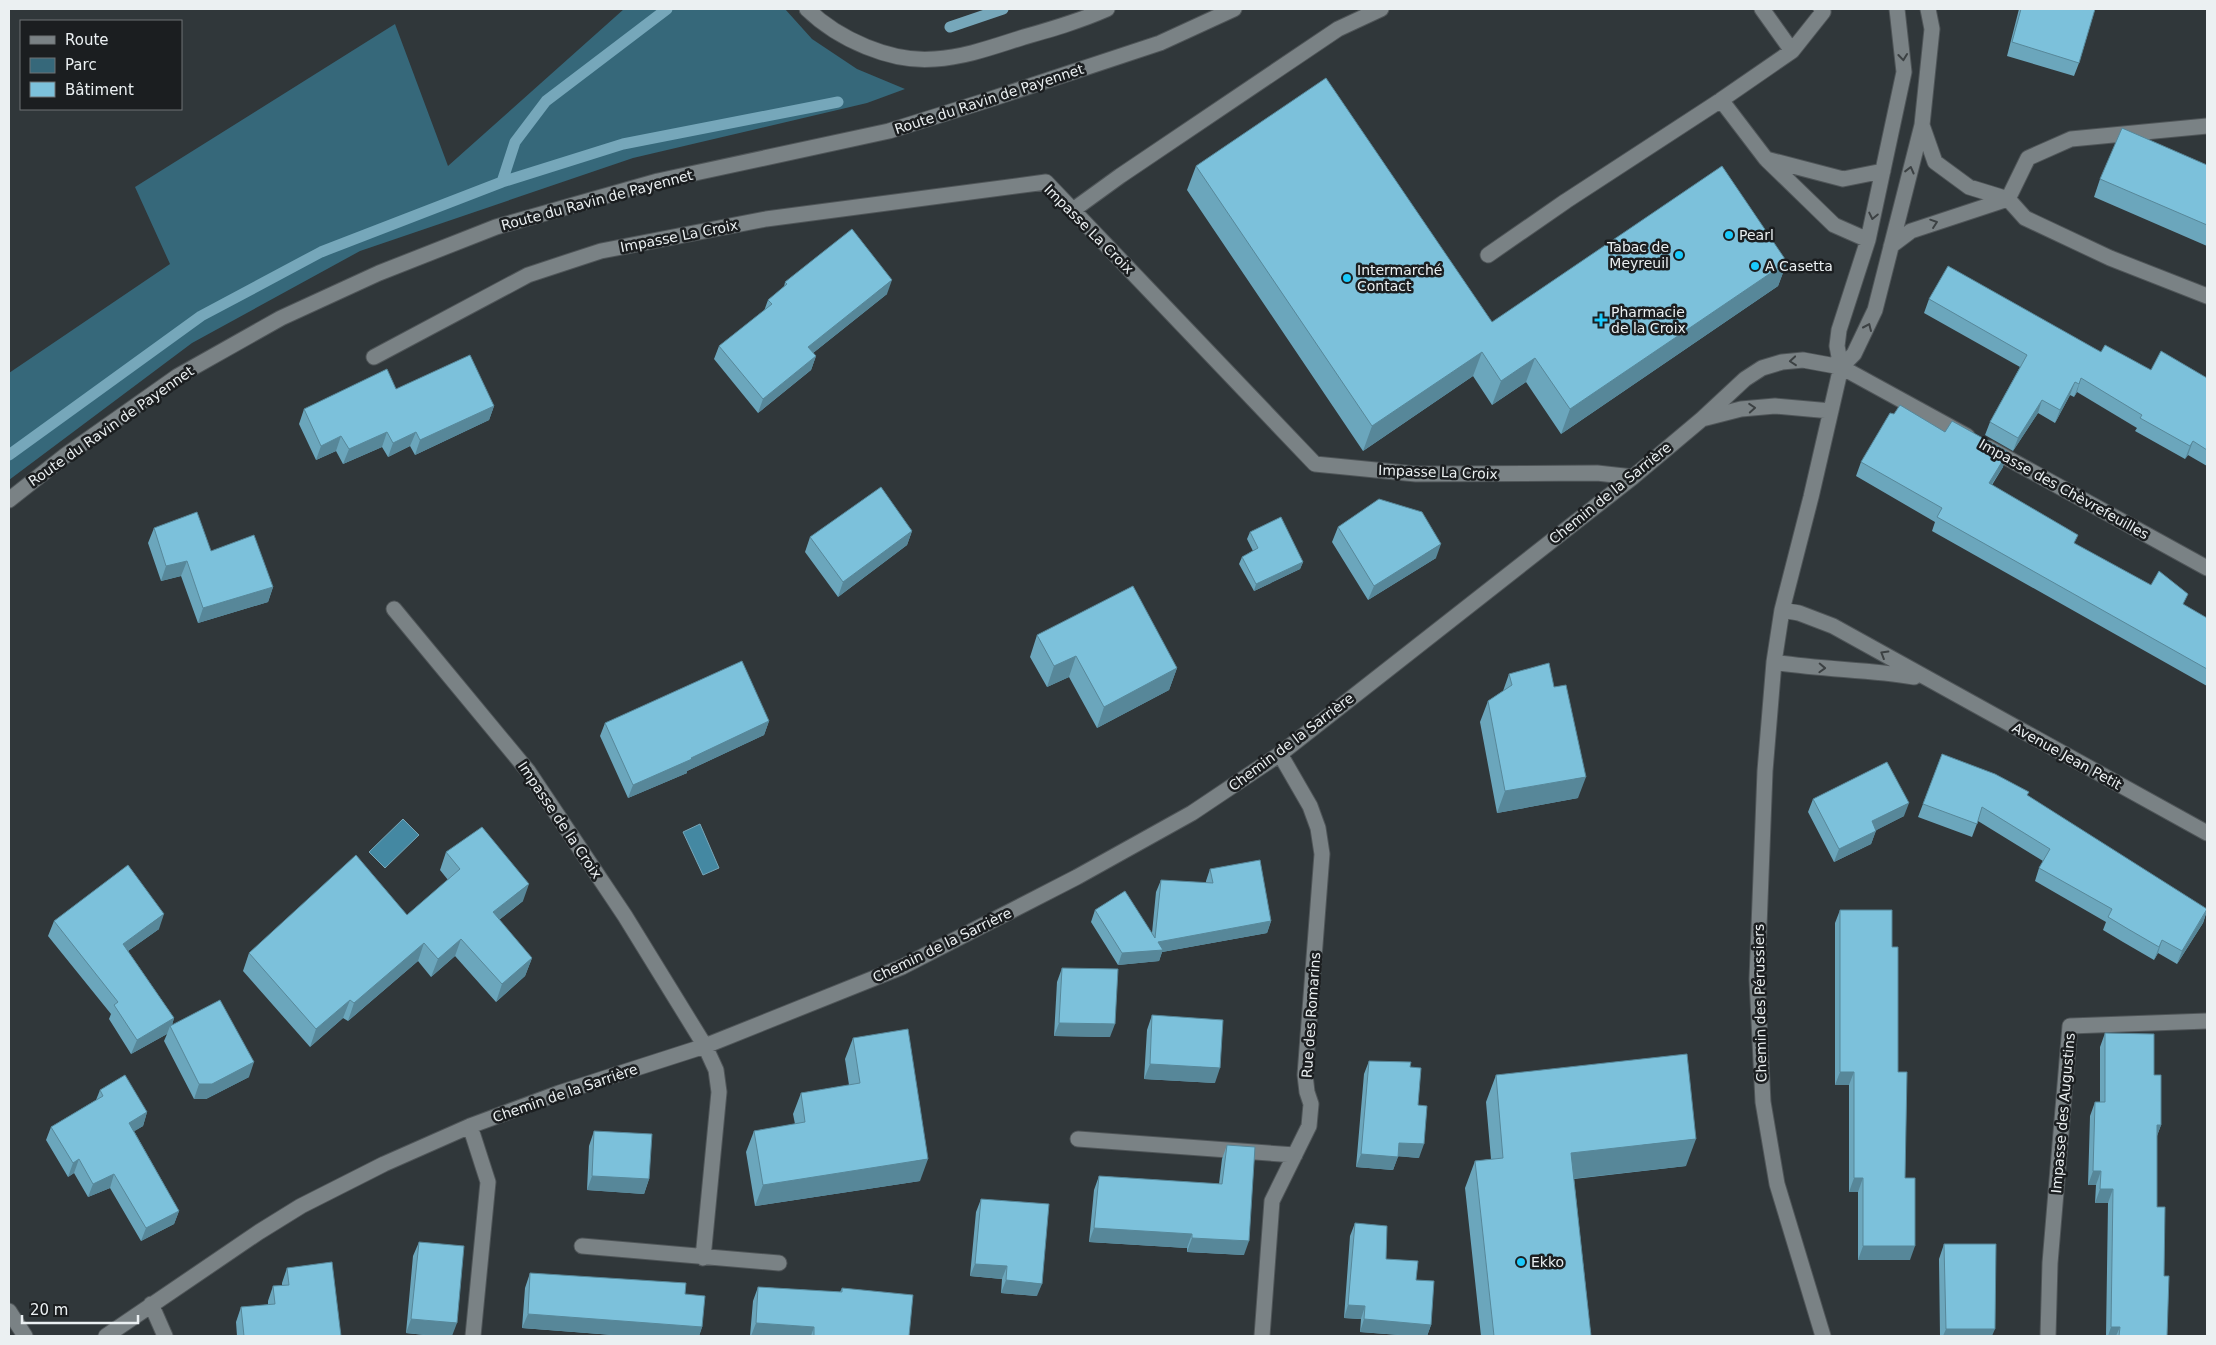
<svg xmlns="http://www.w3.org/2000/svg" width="2216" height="1345" viewBox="0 0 2216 1345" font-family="'DejaVu Sans',sans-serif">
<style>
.green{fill:#36687a}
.water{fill:#4488a2;stroke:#76a7ba}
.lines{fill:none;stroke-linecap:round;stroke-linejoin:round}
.stream{stroke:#76a7ba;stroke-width:11}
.minor-casing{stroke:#4f5558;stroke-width:17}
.minor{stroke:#7a8285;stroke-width:15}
.wall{fill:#6ba6bc}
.shaded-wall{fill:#578799}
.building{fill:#7cc1db;stroke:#578799}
.oneway{stroke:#3c4143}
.poi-dot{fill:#1acafc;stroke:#1b1e20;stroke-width:2}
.labels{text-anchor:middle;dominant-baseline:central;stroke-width:5;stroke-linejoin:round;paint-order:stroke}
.street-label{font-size:14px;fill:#ebf0f2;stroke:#1b1e20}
.poi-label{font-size:14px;fill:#ebf0f2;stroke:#1b1e20;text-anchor:start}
</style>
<rect width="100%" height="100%" fill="#30373a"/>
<path class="green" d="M624 9H785L812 39 857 69 905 89 867 103 633 158 360 251 192 343 9 480V373L170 264 135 187 395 24 448 166Z"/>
<path class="water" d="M403 819 419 835 385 868 369 852Z
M700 824 719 868 703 875 683 832Z"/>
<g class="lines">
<path class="stream" d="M950 27 1003 9
M502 182 515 142 546 101 667 9
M9 455 201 316 321 252 502 182 623 144 838 102"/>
<g class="minor-casing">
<path id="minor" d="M807 9C838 39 891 63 935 59 966 57 995 46 1024 37 1052 29 1080 21 1107 9
M1762 9 1792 51 1721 100 1766 159 1843 179 1883 171
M1792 51 1823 12 1821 9
M2207 126 2071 139 2028 158 2008 199 2025 218 2110 258 2207 296
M1767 160 1834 225 1868 240
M1073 210 1120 176 1338 29 1381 9
M1891 246 1911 231 2008 199 1969 187 1935 162 1922 125
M1488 255 1566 201 1721 100
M374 357 528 275 601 251 766 219 1046 182 1315 464 1416 474 1597 473 1633 477
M1841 367 1854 354 1875 310 1922 125 1932 29 1928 9
M1831 411 1775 406 1741 409 1702 419 1745 379 1762 368 1782 362 1803 360 1841 367 1967 436
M1989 448 2207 568
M9 500 66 455 178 376 281 318 379 273 496 227 658 181 889 131 988 100 1160 43 1234 9
M394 609 528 771 625 916 705 1046 716 1070 719 1092 703 1258
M1782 610 1799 613 1833 626 2207 833
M1774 662C1821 670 1868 669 1914 677
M470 1126 488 1182 473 1336
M1078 1139 1295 1155
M582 1246 779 1263
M151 1304 165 1336
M9 1311 25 1336
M106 1336 259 1232 301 1206 384 1164 470 1126 559 1093 705 1046 902 967 1077 877 1192 813 1280 754 1633 477 1702 419
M1262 1336 1272 1201 1309 1126 1311 1104 1307 1092 1305 1075 1322 854 1318 828 1310 806 1280 754
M1823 1336 1777 1184 1763 1102 1757 979 1765 771 1774 662 1782 610 1811 497 1841 367 1837 346 1839 330 1868 240 1904 72 1897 9
M2048 1336 2050 1263 2070 1026 2207 1021"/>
</g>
<use href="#minor" class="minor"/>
</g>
<path class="wall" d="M2019 9H2095L2079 63 2074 76 2007 56Z
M2207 165V246L2094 197 2100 179Z
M1196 166 1492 322 1787 262 1778 286 1561 434 1526 382 1492 405 1473 376 1363 451 1187 190Z
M785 282 887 294 813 353 816 356 811 370 758 413 714 359 719 346 764 311 768 300 784 287Z
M1929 299 2101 352 2151 370 2207 378V466L2188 455 2185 459 2135 431 2137 428 2077 392 2074 397 2070 395 2055 423 2038 413 2013 451 1985 435 1990 422 2020 367 1924 313Z
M396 389 494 406 489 420 415 455 410 446 388 457 382 447 343 464 336 451 316 460 299 424 304 409Z
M1861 462 2003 467 1992 485 2075 544 2207 618V686L1932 531 1935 522 1856 476Z
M1338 527 1436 558 1368 600 1332 542Z
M154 528 211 551 273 587 268 602 198 623 181 576 161 581 148 543Z
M912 531 907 545 838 597 805 552 810 537Z
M1250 532 1303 562 1300 569 1254 591 1239 564 1242 557 1253 551 1247 539Z
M1037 635 1177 668 1169 690 1097 728 1069 677 1047 687 1030 657Z
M1509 674 1554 687 1578 798 1497 813 1480 722 1488 701 1503 691Z
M769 721 764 735 687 771V773L628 798 600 736 605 723Z
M1942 754 2028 796 2207 911 2203 923 2177 964 2158 953 2154 960 2123 942 2103 930 2106 922 2035 881 2039 868 2043 861 1978 821 1972 837 1918 817Z
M1813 799 1904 816 1876 830 1871 844 1834 862 1808 812Z
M446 852 523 901 499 920 532 958 525 976 496 1002 455 956 431 977 418 961 348 1021 343 1018 310 1047 243 971 249 953 407 915 448 880 440 870Z
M1210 869 1271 921 1267 933 1162 952 1159 961 1118 965 1091 922 1095 910 1152 933 1156 892 1161 880 1206 883V881Z
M1840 910 1892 947 1898 1072 1910 1260H1858V1192H1849V1085H1835V923Z
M54 921 159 929 128 951 174 1018 172 1025 249 1077 206 1099H194L164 1041 167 1034 131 1054 109 1019 111 1014 48 936Z
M1062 968 1110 1037 1054 1036 1057 982Z
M1152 1015 1215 1083 1144 1079 1147 1030Z
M2105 1033 2154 1075 2161 1125 2157 1136V1207L2164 1276 2167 1336H2106L2108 1203H2095L2096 1185H2088L2090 1116 2095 1102H2100V1047Z
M853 1038 920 1181 755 1206 746 1152 754 1131 795 1124 793 1114 801 1093 849 1085 845 1059Z
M1369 1061 1410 1067 1418 1105 1419 1158 1398 1156 1393 1170 1356 1167 1364 1074Z
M1496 1075 1686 1166 1574 1179 1591 1336H1481L1465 1188 1475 1161 1491 1159 1486 1102Z
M100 1090 147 1112 143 1126 134 1131 179 1211 174 1224 141 1241 110 1188 88 1197 74 1173 68 1177 46 1140 51 1127 96 1100Z
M594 1131 649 1179 644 1194 587 1190 589 1146Z
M1227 1145 1244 1255 1187 1252V1248L1089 1242 1094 1190 1099 1176 1219 1184 1222 1159Z
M981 1199 1037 1296 1001 1293 1002 1279 970 1276 976 1212Z
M1355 1223 1386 1259 1416 1280 1431 1325 1427 1336H1413L1360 1332 1361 1319 1344 1318 1350 1236Z
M419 1242 452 1336H435L406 1333 413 1256Z
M1944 1244 1992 1336H1940L1939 1259Z
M287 1268 341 1336H237L236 1322 241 1307 268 1305V1301L273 1286H282V1283Z
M530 1273 702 1327 699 1336H626L522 1328 525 1288Z
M758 1287 840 1292 842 1288 909 1336H750L753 1301Z"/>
<path class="shaded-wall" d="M1787 262 1778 286 1561 434 1570 409Z
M892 280 887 294 803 361 808 347Z
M1482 352 1473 376 1363 451 1372 426Z
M816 356 811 370 758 413 763 399Z
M1535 358 1526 382 1492 405 1501 381Z
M2081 378 2077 392 2074 397 2079 384Z
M2075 382 2070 395 2055 423 2060 410Z
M2042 400 2038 413 2013 451 2018 438Z
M494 406 489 420 415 455 420 440Z
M387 432 382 447 343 464 349 449Z
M416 432 410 446 388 457 393 443Z
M341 436 336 451 316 460 321 446Z
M2193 441 2188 455 2185 459 2190 446Z
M2008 452 2003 467 1983 497 1989 483Z
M912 531 907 545 838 597 843 582Z
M1441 544 1436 558 1368 600 1374 586Z
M187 561 181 576 161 581 166 566Z
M1303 562 1300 569 1254 591 1256 584Z
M273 587 268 602 198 623 203 608Z
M1076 656 1069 677 1047 687 1054 666Z
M1177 668 1169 690 1097 728 1104 707Z
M769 721 764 735 687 771V773L628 798 633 785Z
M1586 777 1578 798 1497 813 1505 791Z
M1909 803 1904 816 1867 835 1872 821Z
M1876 831 1871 844 1834 862 1839 849Z
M529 884 523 901 486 930 493 912Z
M2207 910 2203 923 2177 964 2182 951Z
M164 914 159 929 118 958 123 944Z
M1271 921 1267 933 1162 952 1159 961 1118 965 1122 953 1158 942Z
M461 939 455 956 431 977 438 959Z
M2162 940 2158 953 2154 960 2159 947Z
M424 943 418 961 348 1021 354 1003Z
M532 958 525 976 496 1002 502 984Z
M350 1000 343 1018 310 1047 316 1029Z
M174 1018 171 1028 170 1026 167 1034 131 1054 137 1040Z
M1059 1023 1115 1024 1110 1037 1054 1036Z
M254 1062 249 1077 206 1099H194L199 1084Z
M1150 1064 1220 1068 1215 1083 1144 1079Z
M1840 1072H1854L1849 1085H1835Z
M147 1112 143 1126 125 1137 129 1123Z
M2157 1125H2161L2156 1138Z
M1696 1139 1686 1166 1561 1180 1571 1153Z
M1399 1143 1424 1144 1419 1158 1394 1156Z
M1361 1154 1398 1157 1393 1170 1356 1167Z
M79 1159 74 1173 68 1177 73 1163Z
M928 1159 920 1181 755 1206 763 1185Z
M2093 1171H2101L2096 1185H2088Z
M114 1174 110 1188 88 1197 93 1184Z
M592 1176 649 1179 644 1194 587 1190Z
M1854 1178H1863L1858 1192H1849Z
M2100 1189H2113L2108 1203H2095Z
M179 1211 174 1224 141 1241 146 1228Z
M1094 1228 1192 1234 1187 1248 1089 1242Z
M1192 1238 1249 1241 1244 1255 1187 1252Z
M1863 1246H1915L1910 1260H1858Z
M975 1264 1007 1266 1002 1279 970 1276Z
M1006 1280 1042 1284 1037 1296 1001 1293Z
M1348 1305 1365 1306 1361 1319 1344 1318Z
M528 1314 702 1327 699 1336H626L522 1328Z
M411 1319 457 1323 452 1336H435L406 1333Z
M1364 1319 1431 1325 1427 1336H1413L1360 1332Z
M756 1323 814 1327 811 1336H751Z
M2111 1327H2120L2116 1336H2108Z
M1946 1329H1995L1992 1336H1943Z"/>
<path class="building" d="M2021 9H2095L2079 63 2012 42Z
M1326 78 1492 322 1722 166 1787 262 1570 409 1535 358 1501 381 1482 352 1372 426 1196 166Z
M2122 128 2207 165V225L2100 179Z
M852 229 892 280 808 347 816 356 763 399 719 346 772 304 768 300 787 284 785 282Z
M1948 266 2101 352 2105 345 2151 370 2161 351 2207 378V450L2193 441 2190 446 2140 418 2142 415 2081 378 2079 384 2075 382 2060 410 2042 400 2018 438 1990 422 2027 355 1929 299Z
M470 355 494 406 420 440 416 432 393 443 387 432 349 449 341 436 321 446 304 409 387 369 396 389Z
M1900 405 1945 432 1952 421 2008 452 1989 483 2078 535 2074 543 2151 585 2159 571 2188 594 2183 604 2207 618V669L1937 517 1942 508 1861 462 1890 413 1894 414Z
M881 487 912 531 843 582 810 537Z
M1379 499 1422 512 1441 544 1374 586 1338 527Z
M197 512 211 551 254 535 273 587 203 608 187 561 166 566 154 528Z
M1281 517 1303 562 1256 584 1242 557 1258 548 1250 532Z
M1133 586 1177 668 1104 707 1076 656 1054 666 1037 635Z
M742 661 769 721 691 758 692 759 633 785 605 723Z
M1549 663 1554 687 1566 685 1586 777 1505 791 1488 701 1512 685 1509 674Z
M1942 754 1995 774 2029 792 2027 795 2207 909 2182 951 2162 940 2159 947 2128 929 2108 917 2112 909 2039 868 2050 849 1982 807 1977 824 1923 804Z
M1887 762 1909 803 1872 821 1876 831 1839 849 1813 799Z
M482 827 529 884 493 912 532 958 502 984 461 939 438 959 424 943 354 1003 350 1000 316 1029 249 953 356 855 407 915 460 869 446 852Z
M1260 860 1271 921 1158 942 1163 950 1122 953 1095 910 1125 891 1155 938 1161 880 1213 883 1210 869Z
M128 865 164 914 123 944 174 1018 137 1040 114 1005 118 1002 54 921Z
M1840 910H1892V947H1898V1072H1907L1905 1178H1915V1246H1863V1178H1854V1072H1840Z
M1062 968 1118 969 1115 1024 1059 1023Z
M220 1000 254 1062 212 1084H199L170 1026Z
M1152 1015 1223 1020 1220 1068 1150 1064Z
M908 1029 928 1159 763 1185 754 1131 805 1122 801 1093 860 1083 853 1038Z
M2105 1033 2154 1034V1075H2161V1125H2157V1207H2165L2164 1276H2169L2167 1336H2119L2120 1327H2111L2113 1189H2100L2101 1171H2093L2095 1102H2105Z
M1687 1054 1696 1139 1571 1153 1591 1336H1494L1475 1161 1503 1158 1496 1075Z
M1369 1061 1411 1062 1410 1067 1421 1068 1418 1105 1427 1106 1424 1144 1399 1143 1398 1157 1361 1154Z
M125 1075 147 1112 129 1123 179 1211 146 1228 114 1174 93 1184 79 1159 73 1163 51 1127 103 1096 100 1090Z
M594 1131 652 1134 649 1179 592 1176Z
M1227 1145 1255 1147 1249 1241 1192 1238V1234L1094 1228 1099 1176 1222 1184Z
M981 1199 1049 1204 1042 1284 1006 1280 1007 1266 975 1264Z
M1355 1223 1387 1226 1386 1259 1418 1261 1416 1280 1434 1281 1431 1325 1364 1319 1365 1306 1348 1305Z
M419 1242 464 1246 457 1323 411 1319Z
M1944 1244H1996L1995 1329H1946Z
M332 1262 341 1336H244L241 1307 275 1304 273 1286 289 1285 287 1268Z
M530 1273 686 1283 685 1294 705 1296 702 1327 528 1314Z
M758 1287 842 1292V1288L913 1295 909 1336H814V1327L756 1323Z"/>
<defs><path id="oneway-chevron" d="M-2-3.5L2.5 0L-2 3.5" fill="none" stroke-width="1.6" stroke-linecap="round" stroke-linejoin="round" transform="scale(1.25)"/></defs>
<g class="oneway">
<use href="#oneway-chevron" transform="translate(1903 57) rotate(84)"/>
<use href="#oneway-chevron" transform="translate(1910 170) rotate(-76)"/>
<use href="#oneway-chevron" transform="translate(1873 216) rotate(102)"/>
<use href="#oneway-chevron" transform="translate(1934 223) rotate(-19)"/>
<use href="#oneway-chevron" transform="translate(1868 327) rotate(-66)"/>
<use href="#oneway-chevron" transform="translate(1793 361) rotate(175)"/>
<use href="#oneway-chevron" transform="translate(1752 408) rotate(-4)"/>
<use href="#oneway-chevron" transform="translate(1884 654) rotate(-149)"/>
<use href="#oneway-chevron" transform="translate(1822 668) rotate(2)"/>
</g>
<g class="poi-dot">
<circle cx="1729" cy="235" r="5"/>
<circle cx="1679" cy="255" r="5"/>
<circle cx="1755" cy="266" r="5"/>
<circle cx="1347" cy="278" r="5"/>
<path d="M1598.5 312.5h5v5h5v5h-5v5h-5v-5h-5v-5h5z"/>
<circle cx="1521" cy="1262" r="5"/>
</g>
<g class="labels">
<g class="street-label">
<text transform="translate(989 99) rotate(-18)">Route du Ravin de Payennet</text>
<text transform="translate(597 200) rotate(-15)">Route du Ravin de Payennet</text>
<text transform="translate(1089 229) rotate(45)">Impasse La Croix</text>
<text transform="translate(679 236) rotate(-11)">Impasse La Croix</text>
<text transform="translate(111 426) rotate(-35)">Route du Ravin de Payennet</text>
<text transform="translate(1438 472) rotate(2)">Impasse La Croix</text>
<text transform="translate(2064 489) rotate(29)">Impasse des Chèvrefeuilles</text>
<text transform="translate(1610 493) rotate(-39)">Chemin de la Sarrière</text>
<text transform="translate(1291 742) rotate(-37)">Chemin de la Sarrière</text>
<text transform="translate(2067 756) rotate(29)">Avenue Jean Petit</text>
<text transform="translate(560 820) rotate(56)">Impasse de la Croix</text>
<text transform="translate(942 945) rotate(-26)">Chemin de la Sarrière</text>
<text transform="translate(1760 1003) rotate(-91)">Chemin des Pérussiers</text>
<text transform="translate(1311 1015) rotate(-86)">Rue des Romarins</text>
<text transform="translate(565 1093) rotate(-19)">Chemin de la Sarrière</text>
<text transform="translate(2063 1113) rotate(-85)">Impasse des Augustins</text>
</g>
<g class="poi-label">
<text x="1739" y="235">Pearl</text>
<text x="1669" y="247" text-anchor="end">Tabac de<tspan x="1669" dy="16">Meyreuil</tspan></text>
<text x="1765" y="266">A Casetta</text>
<text x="1357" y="270">Intermarché<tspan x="1357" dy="16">Contact</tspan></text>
<text x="1611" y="312">Pharmacie<tspan x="1611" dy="16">de la Croix</tspan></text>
<text x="1531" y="1262">Ekko</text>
</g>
</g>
<rect width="2216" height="1345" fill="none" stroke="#ebf0f2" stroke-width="20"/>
<rect x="20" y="20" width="162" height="90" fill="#1b1e20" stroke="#6e7274"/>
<rect x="30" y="36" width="25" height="8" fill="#7a8285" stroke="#6e7274"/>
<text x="65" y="45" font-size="15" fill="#ebf0f2">Route</text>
<rect x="30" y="58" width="25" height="15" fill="#36687a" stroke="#6e7274"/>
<text x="65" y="70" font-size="15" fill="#ebf0f2">Parc</text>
<rect x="30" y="82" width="25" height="15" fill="#7cc1db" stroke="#6e7274"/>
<text x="65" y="95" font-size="15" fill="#ebf0f2">Bâtiment</text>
<path d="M22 1315v8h116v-8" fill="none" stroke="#ebf0f2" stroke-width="2.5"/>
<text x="30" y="1315" font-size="15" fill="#ebf0f2" stroke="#1b1e20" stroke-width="4" paint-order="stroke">20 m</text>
</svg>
